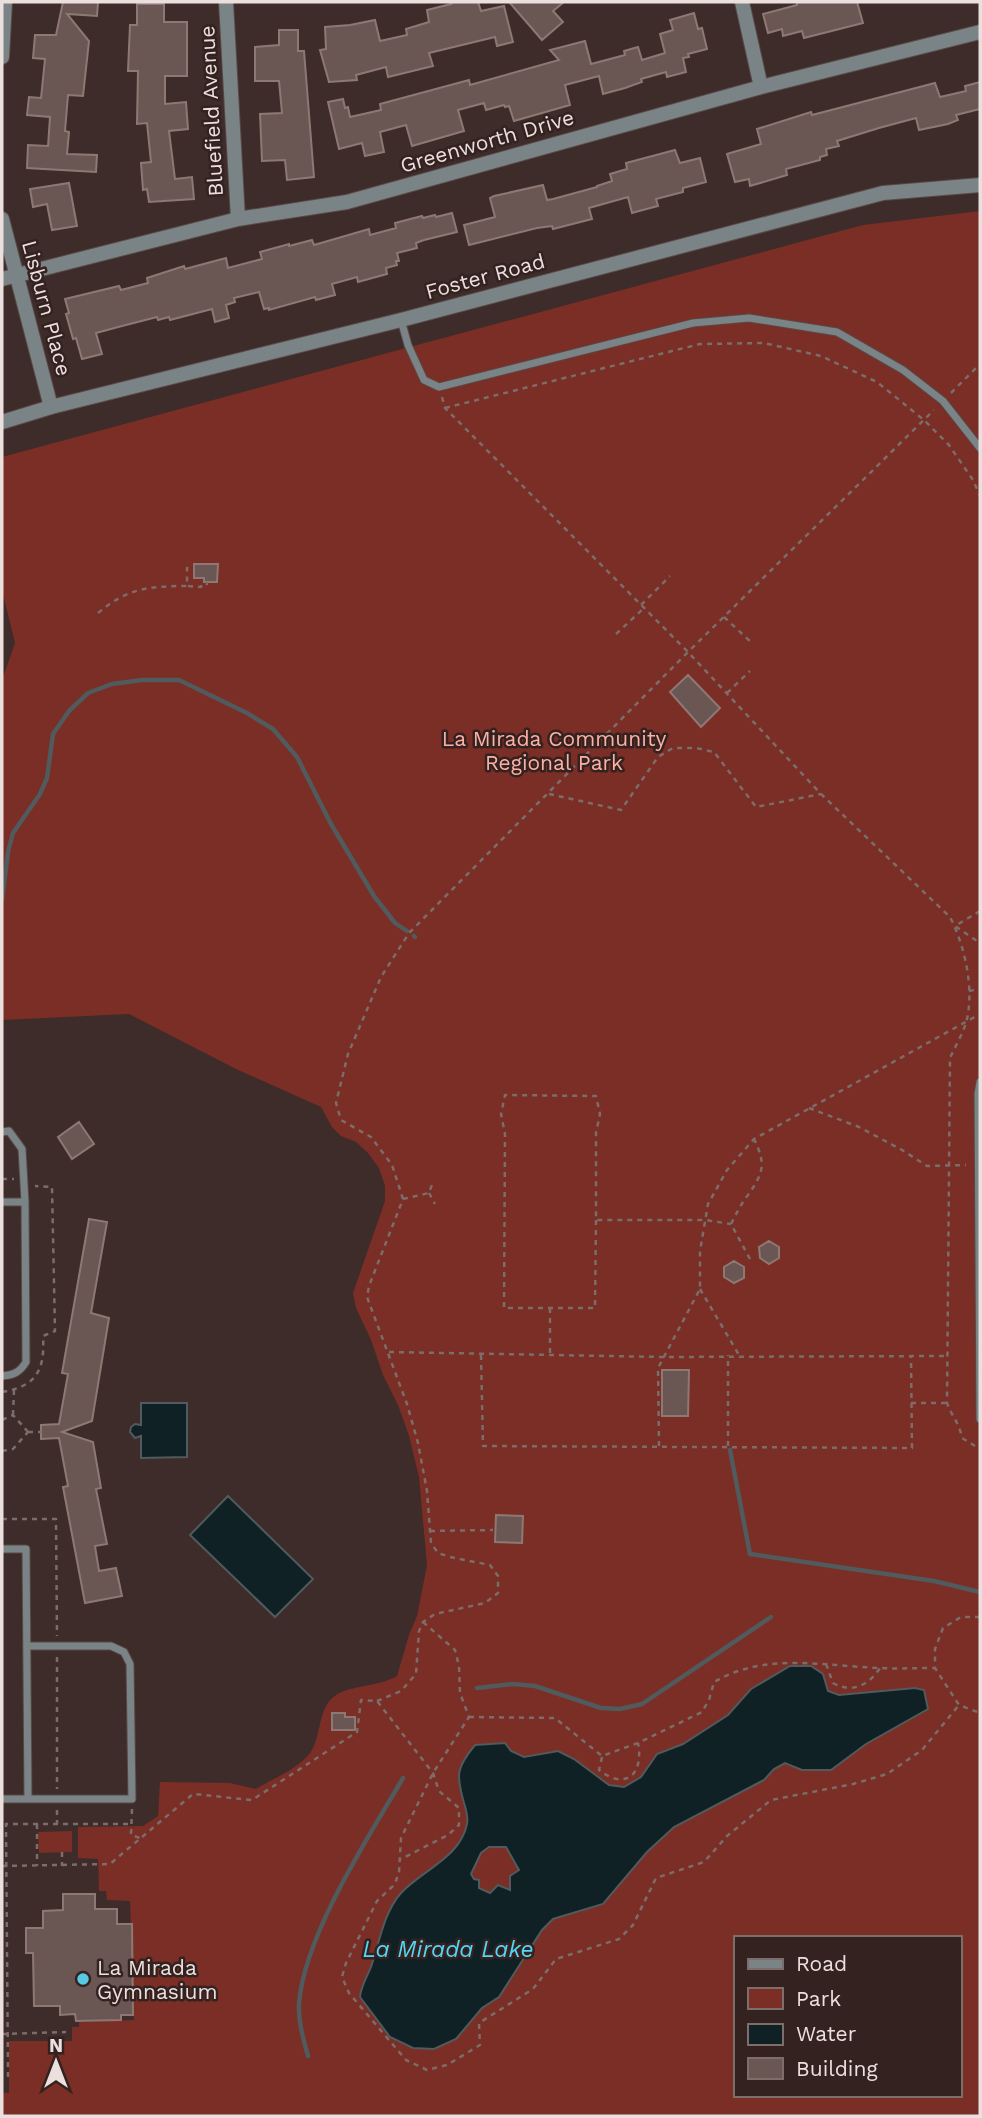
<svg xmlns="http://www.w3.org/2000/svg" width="982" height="2118" viewBox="0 0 982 2118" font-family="'Work Sans',sans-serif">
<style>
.green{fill:#7a2e25;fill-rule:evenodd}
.water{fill:#0f2125;stroke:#515a5c;stroke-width:2;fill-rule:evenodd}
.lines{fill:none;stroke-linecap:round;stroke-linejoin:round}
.stream{stroke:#515a5c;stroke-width:4.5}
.building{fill:#6a5754;stroke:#8d7874;stroke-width:2}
.service-casing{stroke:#594946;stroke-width:9}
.minor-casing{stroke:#594946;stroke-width:16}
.tertiary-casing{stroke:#594946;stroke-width:16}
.path{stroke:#7c6d6a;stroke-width:2.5;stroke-dasharray:5 5;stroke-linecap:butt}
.service{stroke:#7a8386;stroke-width:7}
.minor{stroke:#7a8386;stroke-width:14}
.tertiary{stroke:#7a8386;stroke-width:14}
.poi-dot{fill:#58c9e3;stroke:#332220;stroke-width:2.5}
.labels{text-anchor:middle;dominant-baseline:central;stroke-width:5;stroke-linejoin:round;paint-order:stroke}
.street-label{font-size:21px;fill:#ece0de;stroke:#332220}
.park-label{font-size:21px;fill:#fdb1a5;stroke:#332220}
.poi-label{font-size:21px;fill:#ece0de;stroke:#332220;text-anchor:start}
.water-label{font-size:23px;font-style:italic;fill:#52d8f7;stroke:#332220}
</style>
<rect width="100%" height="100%" fill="#3d2c29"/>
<path class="green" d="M980 211V2116H2V2093H9V2041H72V2027H79V2022L134 2020 130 1901 107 1900 106 1891H99L98 1859 78 1858V1827L143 1826 158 1816 160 1782 230 1783 256 1789C272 1779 298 1769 310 1753 322 1737 317 1707 336 1695 351 1685 378 1687 397 1676L409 1635 417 1616 427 1565 419 1477 409 1436 398 1405 383 1375 371 1340 356 1308 353 1293 385 1201V1186L379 1168 368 1153 356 1142 341 1136 332 1127 321 1107 236 1069 129 1014 2 1020V680L15 643 2 590V457L863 225ZM735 1938H959V2095H735Z
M72 1831V1852L39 1853 38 1832Z"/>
<path class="water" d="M141 1403H187V1457L141 1458V1436L135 1438 130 1432 131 1427 135 1424 141 1425Z
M228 1496 313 1579 275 1617 190 1535Z
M790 1666H811L823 1674 828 1691 839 1695 915 1688 924 1690 928 1709 866 1744 831 1770H802L785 1763 774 1769 764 1780 674 1827 647 1852 603 1904 553 1919 542 1930 499 1997 482 2008 456 2039 434 2049 413 2048 390 2037 360 1997C361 1986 367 1977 371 1967 379 1943 384 1912 401 1893 422 1870 460 1858 467 1824 468 1818 466 1809 464 1803 456 1775 456 1768 475 1745L505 1743 511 1751 524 1757 558 1751 574 1759 609 1785 624 1787 641 1777 657 1754 683 1744 728 1715 751 1689ZM489 1847H506L519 1870 510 1876V1890L498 1885 490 1893 479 1888V1880L474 1879 471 1874 481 1853Z"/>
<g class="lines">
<path class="stream" d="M2 900 8 852 13 833 40 794 47 778 53 734 69 711 88 693 112 684 142 680H179L247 713 273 729 297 757 331 824 374 896 395 923 407 931
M414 936 415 937
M730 1450 750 1554 934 1581 980 1592
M477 1688 513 1684 535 1686 601 1708 620 1709 642 1704 771 1617
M308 2056C303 2038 298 2021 299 2003 305 1934 368 1838 403 1778"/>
</g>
<path class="building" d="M63 2H98L97 16 67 14 89 41 83 96 68 95 65 131 69 132 67 154 97 155 96 172 27 168 28 145 48 146 50 117 27 115 29 97 41 98 45 59 33 58 35 35H56Z
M450 2H478L481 11 504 6 513 42 497 46 495 37 429 53 433 66 388 77 386 67 356 75 357 80 329 82 320 50 326 49 325 27 350 25 375 20 380 41 407 35 406 29 429 22 427 10 451 4Z
M509 2H564L553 11 563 22 542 40Z
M797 2H857L863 23 804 38 802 31 783 36 782 29 768 33 763 14 797 5Z
M137 4H164V22H187V76H165V104L186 102 188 129 169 131 175 179 192 177 194 199 149 202 147 189 143 190 141 163 151 162 147 123 137 124 138 71H128L130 25H137Z
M694 13 698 29 702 28 707 49 688 54 689 57 683 58 686 72 667 77 666 72 641 79 642 82 625 88 603 94 599 76 565 85 570 105 514 121 509 106 505 107 504 105 486 110 484 103 458 110 464 131 412 146 406 125 380 132 384 152 365 156 362 143 339 149 328 102 343 99 345 108 348 107 350 117 381 110 380 104 469 80 470 85 559 60 550 50 585 41 591 64 625 55 624 51 638 47 642 60 665 53 660 34 673 30 670 20Z
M279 30H298V51H304L314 177 287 180 285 160 262 161 260 114 282 113 279 81H255V47L279 45Z
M980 82V109L956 115 958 120 948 124 919 130 916 118 879 128 837 141 839 146 826 149 827 155 820 157V160L786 169 787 175 750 186 749 179 735 182 727 154 761 144 757 129 811 112 812 115 935 83 940 97 966 91 965 86Z
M675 150 680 163 700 158 706 182 683 188V192L656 199 658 206 639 211 632 213 628 197 589 208 592 219 553 229 552 226 537 228 469 245 464 225 495 217 490 198 494 196 543 185 547 200 553 199 597 187V186L612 181 610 174 627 169 626 163Z
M69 183 77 226 52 230 47 204 33 207 30 189Z
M452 213 457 232 424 240 416 243 417 248 397 253 399 261H396L397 265 386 268 387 274 358 282 357 277 332 284 335 295 316 300 315 297 269 310V308L264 309 259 292 234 298 235 302 226 305 229 318 215 322 212 309 170 320 169 317 158 320 157 317 122 326 96 333 102 354 82 359 76 338 73 339 66 314 69 313 65 299 119 286 121 290 148 283 147 278 184 266 185 269 226 258 228 268 262 259 260 252 289 244V246L312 240 314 245 369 229 370 235 396 228 395 223 422 216 423 218 435 215 436 217Z
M194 564H218L217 582H204V578H194Z
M688 675 720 708 701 727 670 692Z
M79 1122 94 1144 72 1159 58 1137Z
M89 1219 107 1222 91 1313 109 1318 92 1421 62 1432 93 1442 101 1488 96 1489 107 1544 95 1546 99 1571 116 1568 122 1596 85 1603 63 1487 68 1486 59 1438 41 1439V1425L59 1424 68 1374 62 1373Z
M769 1241 779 1247V1258L769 1264 760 1258 759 1247Z
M734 1261 744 1267V1278L734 1283 724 1277V1267Z
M662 1370H689L688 1416H662Z
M496 1515 523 1516 522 1543 495 1542Z
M332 1713H345V1717H355V1730H332Z
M63 1894H95V1909H117V1924H132L133 2015H121V2020L76 2021 75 2014 60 2015V2006H34L33 1953H26V1928H43V1911L63 1910Z"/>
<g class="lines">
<g class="service-casing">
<path id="service" d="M401 320 408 345 424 380 439 387 693 323 749 318 837 332 903 370 943 401 980 448
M980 1082 978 1094 980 1419
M2 1132 9 1131 22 1149 25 1202
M2 1202H25L26 1362C20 1372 14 1375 2 1376
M2 1549H26L28 1799
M2 1799H132L130 1664 124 1652 111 1646H27"/>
</g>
<g class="minor-casing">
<path id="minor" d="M226 2 238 219
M742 2 761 87
M2 57 5 2
M2 219 51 407
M2 279 238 219 347 202 761 87 980 32"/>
</g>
<g class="tertiary-casing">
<path id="tertiary" d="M2 422 51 407 401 320 883 193 980 185"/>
</g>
<path class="path" d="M951 393 980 364
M442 397 445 408 688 652 821 794 950 917C965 946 975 991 966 1023 962 1035 955 1047 950 1058L947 1403C952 1417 959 1422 962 1438L980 1449
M445 408 700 344 764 343 821 356 877 382 924 420 949 445 973 480 980 496
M188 586 201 587 202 584H207V582
M641 605 670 576
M98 613C127 588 150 586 187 586V568H194
M724 617 752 643
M616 634 644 608
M727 693 750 671
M549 794 621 810 658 757 673 748H696L714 752 756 807 821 794
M980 911 955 926 980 943
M969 991 980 989
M809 1108 859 1127 902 1150 927 1166 966 1165
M2 1179H14
M429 1193 435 1204
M403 1199 429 1193 433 1182
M596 1220 595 1308H504L505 1134 501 1114 505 1095 596 1096 600 1114 596 1133V1220H705L731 1224
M750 1259 731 1224C736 1214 741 1204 748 1195 764 1172 766 1164 754 1139
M700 1289 739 1355
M550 1308V1354
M389 1352 663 1357 949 1356
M481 1355 483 1446 912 1448 911 1356
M2 1392C37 1386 45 1370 43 1336L55 1331 52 1187 35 1186
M911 1403H947
M13 1415 14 1390
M2 1420 13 1415 28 1432
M28 1432H41
M659 1446 658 1368 700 1289V1251L708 1204 727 1170 754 1139 980 1014
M728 1446V1355
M2 1451 13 1449 28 1432
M2 1519H56L57 1636
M430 1531 493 1530
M980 1617H961L943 1628 935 1649V1668L959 1705 980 1713
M423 1622 455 1650 459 1666 460 1693 469 1717 433 1773 401 1838 399 1872 395 1884 377 1901 346 1963 342 1977 349 1993 406 2060 427 2070 447 2065 480 2045 479 2023 533 1989 556 1959 619 1939 633 1925 656 1878 704 1862 727 1836 771 1800 853 1784 887 1774 922 1750 959 1705
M57 1657V1789
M826 1664 833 1683C852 1694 869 1685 880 1668
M377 1701 401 1691 416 1674 419 1631 423 1622 435 1614 485 1603 498 1593V1576L490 1565 450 1557 438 1553 431 1543 427 1491 418 1443 407 1404 367 1297 369 1286 403 1199 392 1165 371 1137 341 1120 336 1103 348 1054 381 977 409 933 688 652 934 410
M469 1717 555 1718 602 1756 638 1743 702 1712 709 1700 714 1682C765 1652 824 1666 880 1668 898 1669 916 1668 935 1668
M602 1757 599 1770C626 1791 644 1774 638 1743
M132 1809 131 1835 140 1838
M57 1810V1824
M37 1824V1866
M62 1852V1866
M2 1866 110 1864 193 1794 252 1800 357 1732 361 1700 377 1701 433 1773 439 1791 459 1808V1825L448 1835 401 1859
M2 2034 66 2032
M8 2077 6 1824H131"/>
<use href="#service" class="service"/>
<use href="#minor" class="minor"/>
<use href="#tertiary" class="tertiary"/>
</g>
<circle class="poi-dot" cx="83" cy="1979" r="7"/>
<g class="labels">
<g class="street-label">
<text transform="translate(211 111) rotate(-93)">Bluefield Avenue</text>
<text transform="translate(487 141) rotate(-16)">Greenworth Drive</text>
<text transform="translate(485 276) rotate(-15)">Foster Road</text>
<text transform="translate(47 308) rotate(75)">Lisburn Place</text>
</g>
<g class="park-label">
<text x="554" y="738">La Mirada Community<tspan x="554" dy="24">Regional Park</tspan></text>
</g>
<g class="poi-label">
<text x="97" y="1967">La Mirada<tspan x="97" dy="24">Gymnasium</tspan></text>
</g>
<g class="water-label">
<text x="448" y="1949">La Mirada Lake</text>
</g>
</g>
<rect width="982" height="2118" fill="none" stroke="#ece0de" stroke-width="7"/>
<rect x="734" y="1936" width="228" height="161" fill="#332220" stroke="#7d6e6c" stroke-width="2"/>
<rect x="748" y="1959" width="35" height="10" fill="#7a8386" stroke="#7d6e6c" stroke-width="2"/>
<text x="796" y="1971" font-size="21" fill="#ece0de">Road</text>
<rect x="748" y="1988" width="35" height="21" fill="#7a2e25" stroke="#7d6e6c" stroke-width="2"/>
<text x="796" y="2006" font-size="21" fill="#ece0de">Park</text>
<rect x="748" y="2024" width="35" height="21" fill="#0f2125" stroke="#7d6e6c" stroke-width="2"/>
<text x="796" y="2041" font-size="21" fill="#ece0de">Water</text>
<rect x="748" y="2058" width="35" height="21" fill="#6a5754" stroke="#7d6e6c" stroke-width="2"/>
<text x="796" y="2076" font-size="21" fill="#ece0de">Building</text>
<g transform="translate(56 2062)" stroke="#332220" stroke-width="5" paint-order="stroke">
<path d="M0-5L12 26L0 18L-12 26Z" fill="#ece0de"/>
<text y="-10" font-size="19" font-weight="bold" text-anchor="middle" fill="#ece0de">N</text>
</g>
</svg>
